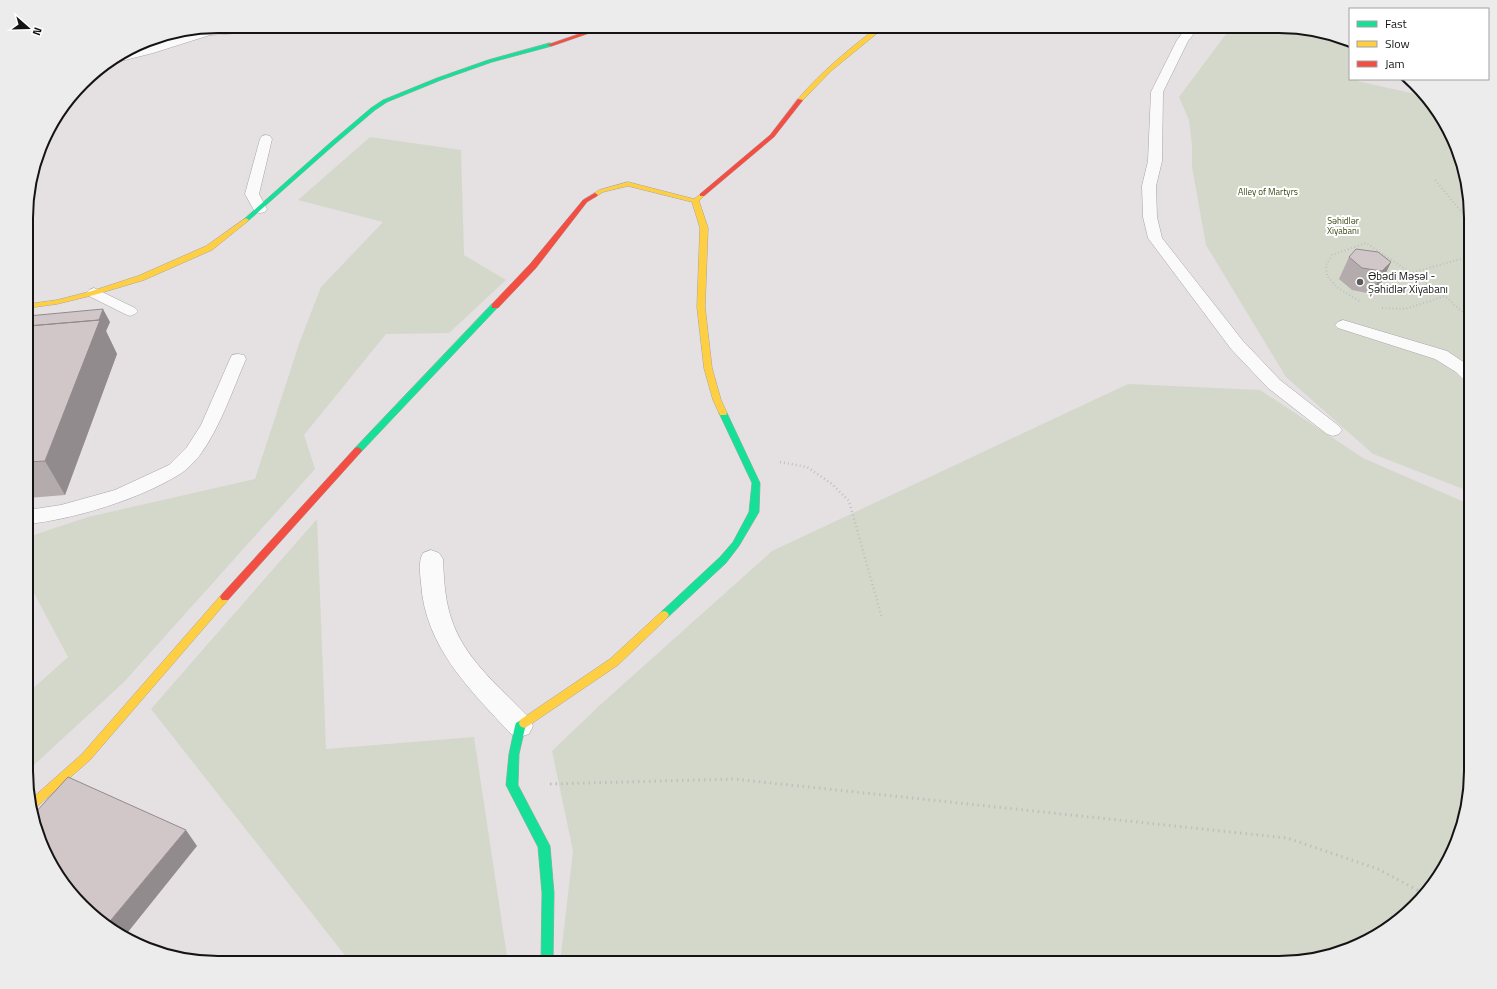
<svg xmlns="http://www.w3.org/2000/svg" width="1497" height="989" viewBox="0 0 1497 989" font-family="'Titillium Web',sans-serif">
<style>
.green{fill:#d4d8cb}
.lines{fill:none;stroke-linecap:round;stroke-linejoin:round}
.lane-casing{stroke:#a8a5a6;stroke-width:1}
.street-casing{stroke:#a8a5a6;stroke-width:1}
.fast-casing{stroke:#a8a5a6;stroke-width:1}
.slow-casing{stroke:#a8a5a6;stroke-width:1}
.jam-casing{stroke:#a8a5a6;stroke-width:1}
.path-far2{stroke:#c0bfbf;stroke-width:2;stroke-dasharray:1 2.5;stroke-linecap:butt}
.path-far1{stroke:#c0bfbf;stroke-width:2.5;stroke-dasharray:1 3;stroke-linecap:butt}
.path{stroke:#c0bfbf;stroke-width:3;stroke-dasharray:1.5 4;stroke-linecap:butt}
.lane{fill:#fbfafb;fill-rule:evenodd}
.street{fill:#fbfafb;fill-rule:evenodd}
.fast{fill:#16e098;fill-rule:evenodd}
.slow{fill:#ffcf43;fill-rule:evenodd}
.jam{fill:#f24e42;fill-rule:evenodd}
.wall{fill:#b4abad}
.shaded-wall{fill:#928b8d}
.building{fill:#d1c7c9;stroke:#928b8d}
.poi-dot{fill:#5e5b5c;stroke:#fff;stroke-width:1.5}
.labels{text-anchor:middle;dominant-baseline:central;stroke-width:4;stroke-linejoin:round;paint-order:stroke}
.far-park-label{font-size:9px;fill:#334610;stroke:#fff}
.poi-label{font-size:11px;fill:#151314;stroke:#fff;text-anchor:start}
.rim{fill:none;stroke:#151314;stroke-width:2}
</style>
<rect width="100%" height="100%" fill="#e5e0e2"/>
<path class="green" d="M1232 26H1280L1341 36 1350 41V79H1361L1357 81 1420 95 1445 122 1471 205V492L1373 454 1286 377 1206 245 1192 167V145L1189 120 1179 97Z
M370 137 461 150 464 255 506 280 449 333 386 334 304 435 315 469 124 682 34 765 28 767V693L68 657 28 582V537L88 517 255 479 300 341 321 287 383 222 298 200Z
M1128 384 1260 390 1363 458 1471 505V784L1461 833 1439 878 1375 937 1292 963H560L573 851 552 751 600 705 772 551Z
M317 519 326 749 474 737 508 963H351L151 709Z"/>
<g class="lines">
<g class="lane-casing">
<path id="lane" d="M1188 26H1200L1188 41 1163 92 1162 161 1156 186 1157 217 1162 238 1243 341 1280 380 1339 426 1342 430 1339 434 1333 436 1327 434 1268 388 1231 349 1148 238 1143 217 1142 186 1148 161 1151 92 1177 40Z
M266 135 270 136 272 139 259 194 267 209 265 212 260 213 255 212 245 194 260 139 262 136Z
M94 288 135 308 138 311 135 314 130 316 125 314 89 296 86 293 89 290Z
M1343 320 1447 351 1471 367V382L1465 381 1456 372 1435 359 1338 328 1335 325 1338 322Z
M238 354 244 355 246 359C232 391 221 426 200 455 195 461 187 470 180 474 140 499 75 519 28 524V510L61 505 115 490 169 465 187 447 201 425 230 359 232 355Z"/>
</g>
<g class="street-casing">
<path id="street" d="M218 26H295L293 29 288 30 210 35 153 53 117 62 112 61 128 51 197 30Z
M431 550 439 553 443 559C444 582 445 604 454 626 468 662 503 690 529 718L533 726 529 734 520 737 511 734C470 690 425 647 421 583 420 572 418 562 423 553Z"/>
</g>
<g class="fast-casing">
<path id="fast" d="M550 43 552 44V46L492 62 441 80 387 102 375 110 335 144 248 221 246 222 243 220 331 142 371 108 383 100 437 78 488 60Z
M492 304H498L499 306 361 452H355L354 450 355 448Z
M723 410 727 413 760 483 759 512 739 546 726 563 667 618 664 619 661 618 659 615 661 612 720 557 733 542 749 512 752 483 719 413Z
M524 718 528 720 529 723 525 728 519 754 518 785 550 846 554 893 553 963H541L542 893 538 847 506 785 509 754 515 726 516 723Z"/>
</g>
<g class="slow-casing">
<path id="slow" d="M879 26H886L831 71 802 101H798V99C822 71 850 48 879 26Z
M628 182 694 199 702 193 705 195 699 201 708 228 705 307 712 368 721 400 727 413 726 415H720L719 413 713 400 704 368 697 307 700 228 692 202 628 186 603 192 595 197 592 195 599 190Z
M246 218 249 220 248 221 212 250 144 280 94 295 57 304 28 308V304L57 300 92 291 138 276 206 246Z
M225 593 228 594 230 597 228 600 90 760 32 811 29 801 82 754 222 594Z
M664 611 667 612 669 615 667 618 618 665 528 726 524 728 520 726 519 723 520 720 610 659 661 612Z"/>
</g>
<g class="jam-casing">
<path id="jam" d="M602 26H610L552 46 547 45Z
M798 99 803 100 774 137 704 196H700V194L770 135Z
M595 193 598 195 597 196 587 202 536 268 498 308H492V304L530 264 583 200Z
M358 447 362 450 361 452 228 600H222L220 597 222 594 355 448Z"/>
</g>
<path class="path-far2" d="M1435 180 1460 210 1471 218
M1471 256 1411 273 1445 296 1471 320
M1359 301 1338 288 1327 276 1326 265 1332 255 1366 243 1411 273
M1382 308 1405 309 1445 296"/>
<path class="path-far1" d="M780 462 807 467 832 484 849 501 882 618"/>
<path class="path" d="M550 784 734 779 1287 838 1378 869 1423 893
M582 960 610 963"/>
<use href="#lane" class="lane"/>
<use href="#street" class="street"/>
<use href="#fast" class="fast"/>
<use href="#slow" class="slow"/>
<use href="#jam" class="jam"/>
</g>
<path class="wall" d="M1349 257 1391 262 1380 285 1372 294 1352 290 1339 279Z
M28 316 110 322 106 331 117 354 65 495 28 498Z"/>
<path class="shaded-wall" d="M1391 262 1380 285 1372 294 1382 271Z
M103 309 110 322 106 331 117 354 65 495 45 461Z
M186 830 197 846 124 937 111 931 106 926Z"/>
<path class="building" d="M1356 249 1378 252 1391 262 1382 271 1362 268 1349 257Z
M103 309 99 320 28 326V316Z
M100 320 45 461 28 462V326Z
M68 777 186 830 106 926 52 867 34 814Z"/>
<circle class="poi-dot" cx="1360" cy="282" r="4"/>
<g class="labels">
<g class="far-park-label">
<text x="1268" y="191">Alley of Martyrs</text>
<text x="1343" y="220">Şəhidlər<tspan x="1343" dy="10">Xiyabanı</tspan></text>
</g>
<g class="poi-label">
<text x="1368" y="276">Əbədi Məşəl -<tspan x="1368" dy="13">Şəhidlər Xiyabanı</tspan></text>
</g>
</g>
<path d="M0 0H1497V989H0ZM218 33H1279A185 185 0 0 1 1464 218V771A185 185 0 0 1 1279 956H218A185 185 0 0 1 33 771V218A185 185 0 0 1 218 33Z" fill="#ececec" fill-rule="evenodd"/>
<path class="rim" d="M218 33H1279A185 185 0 0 1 1464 218V771A185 185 0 0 1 1279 956H218A185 185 0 0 1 33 771V218A185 185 0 0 1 218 33Z"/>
<rect x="1349" y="8" width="140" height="72" fill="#ffffff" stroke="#a1a1a1"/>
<rect x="1357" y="21" width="20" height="6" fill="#16e098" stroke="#a1a1a1"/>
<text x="1385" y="28" font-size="12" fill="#151314">Fast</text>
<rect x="1357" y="41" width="20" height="6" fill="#ffcf43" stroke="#a1a1a1"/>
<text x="1385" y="48" font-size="12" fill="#151314">Slow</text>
<rect x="1357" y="61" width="20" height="6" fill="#f24e42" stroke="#a1a1a1"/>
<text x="1385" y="68" font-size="12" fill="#151314">Jam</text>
<g transform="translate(28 28) rotate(110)" stroke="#ffffff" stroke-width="3" paint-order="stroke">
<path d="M0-3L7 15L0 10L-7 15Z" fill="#151314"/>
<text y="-6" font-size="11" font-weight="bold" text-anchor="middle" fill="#151314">N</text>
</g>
</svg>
